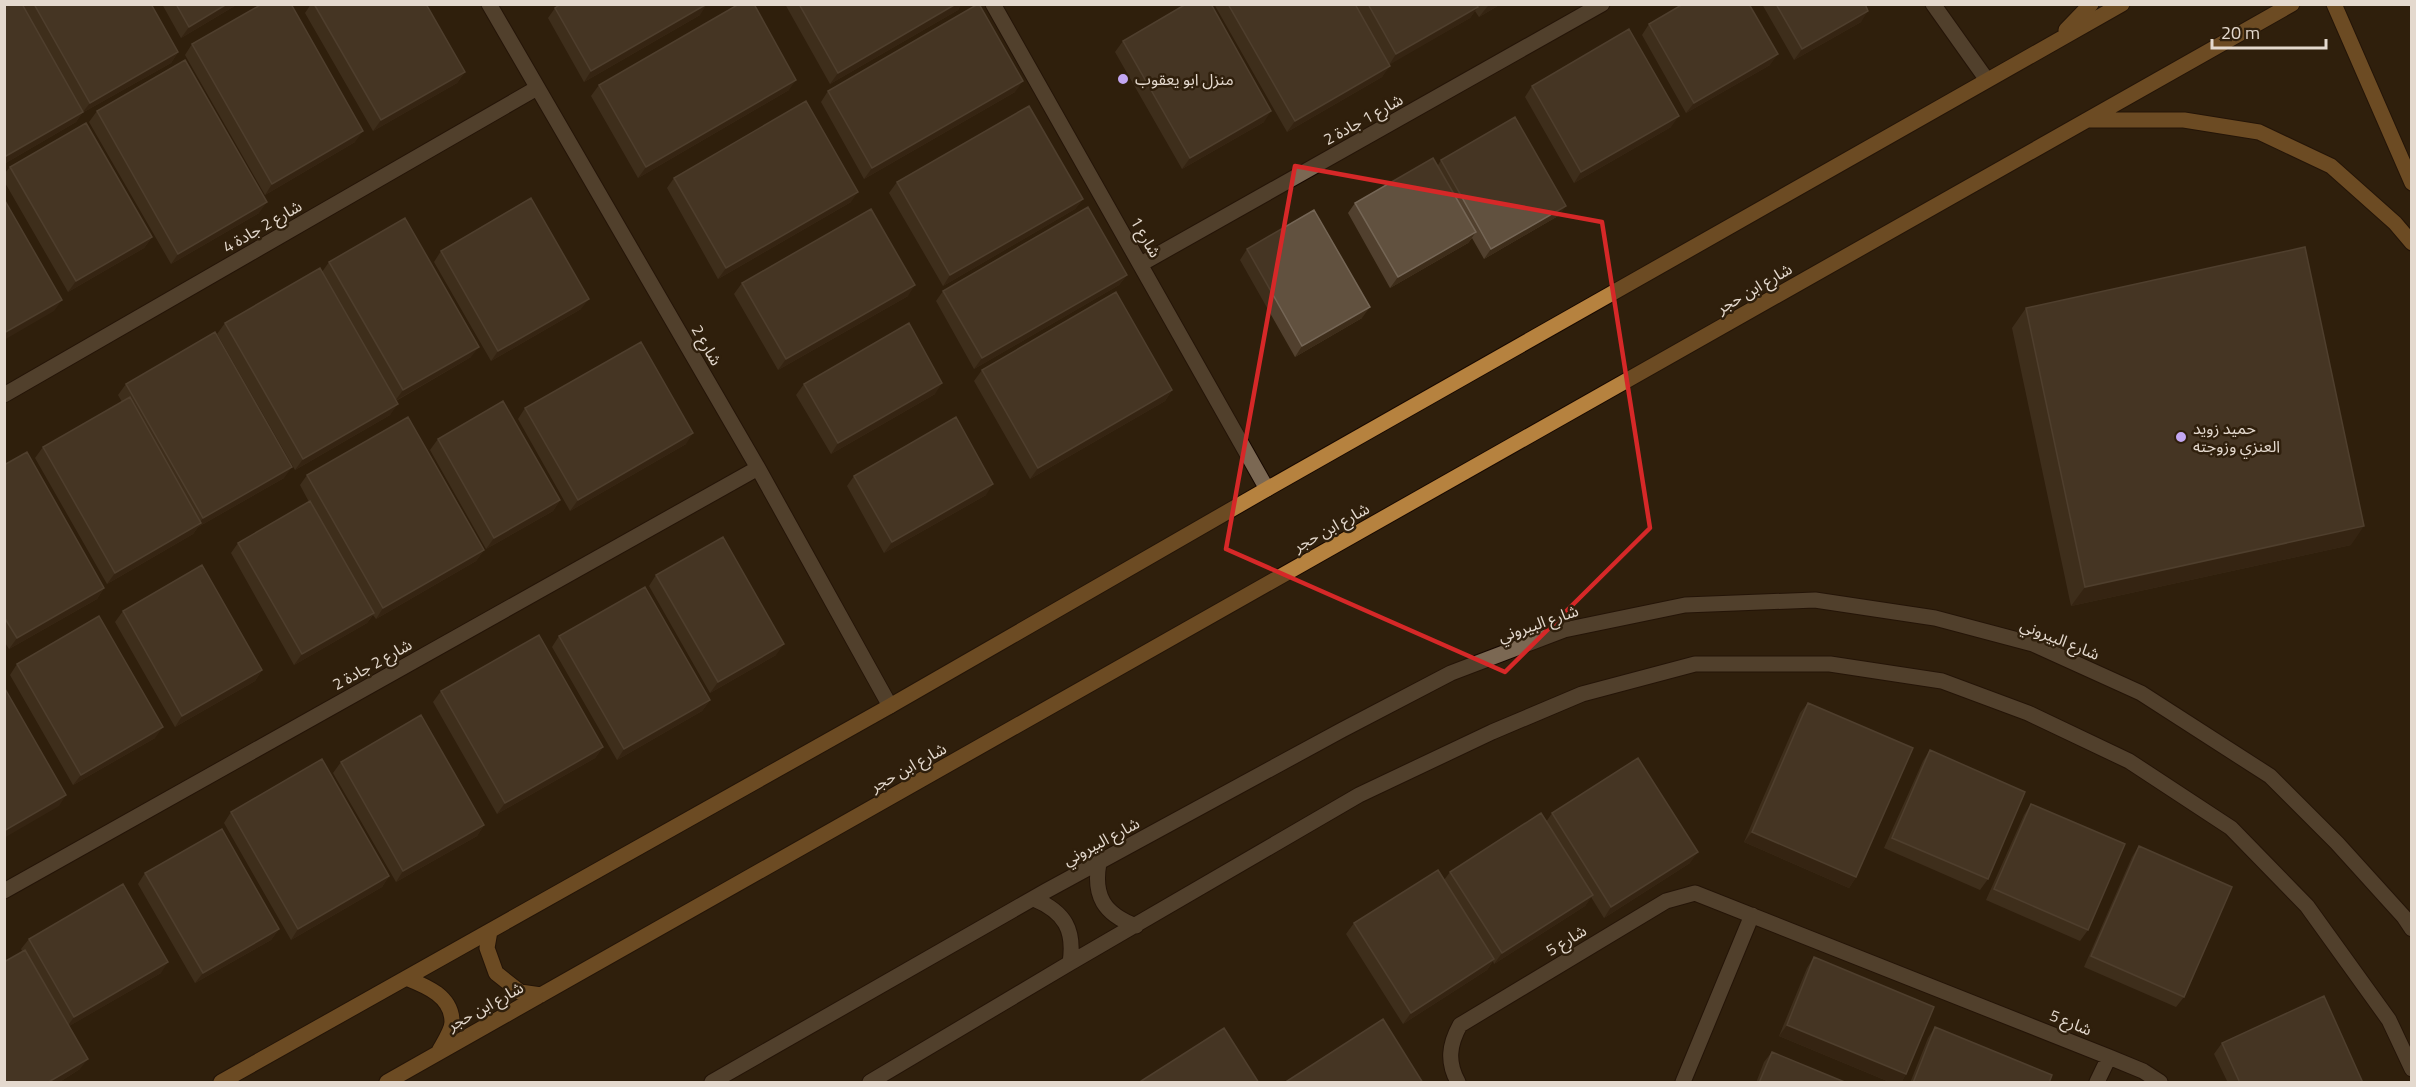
<svg xmlns="http://www.w3.org/2000/svg" width="2416" height="1087" viewBox="0 0 2416 1087" font-family="'Titillium Web','Noto Sans Arabic',sans-serif">
<style>
.lines{fill:none;stroke-linecap:round;stroke-linejoin:round}
.minor-casing{stroke:#170800;stroke-width:17}
.major-casing{stroke:#170800;stroke-width:17}
.minor{stroke:#7b6853;stroke-width:15}
.major{stroke:#b6823f;stroke-width:15}
.wall{fill:#51402e}
.shaded-wall{fill:#3d2c19}
.building{fill:#61513f;stroke:#756656;stroke-width:1.5}
.marked{fill:none;stroke:#d62828;stroke-width:4.5;stroke-linejoin:round}
.poi-dot{fill:#c3a7f2;stroke:#2f1f0c;stroke-width:2}
.labels{text-anchor:middle;dominant-baseline:central;stroke-width:5;stroke-linejoin:round;paint-order:stroke}
.poi-label{font-size:16px;fill:#e4d9ce;stroke:#2f1f0c;text-anchor:start}
.street-label{font-size:16px;fill:#e4d9ce;stroke:#2f1f0c}
</style>
<rect width="100%" height="100%" fill="#2f1f0c"/>
<g class="lines">
<g class="minor-casing">
<path id="minor" d="M489 4 758 468 890 706
M993 4 1267 489
M1933 4 1987 80
M1141 264 1602 4
M4 395 537 88
M1099 863C1093 896 1104 914 1136 926
M4 891 758 468
M1034 899C1065 912 1075 930 1070 963
M712 1082 1046 891 1342 730 1451 673 1564 630 1685 605 1815 600 1935 618 2033 644 2141 693 2270 776 2337 843 2404 917 2412 929
M870 1082 1070 963 1359 795 1492 732 1582 694 1695 664H1830L1942 681 2028 713 2129 761 2231 828 2307 906 2389 1020 2412 1069
M1458 1082C1447 1062 1449 1045 1460 1025L1666 901 1695 893 2109 1057 2143 1071 2160 1082
M1683 1082 1752 915
M2097 1082 2109 1057"/>
</g>
<g class="major-casing">
<path id="major" d="M2334 4 2412 183
M2066 30 2091 4
M2090 120H2184L2259 132 2331 166 2395 223 2412 243
M490 931 487 948 496 973 520 992 541 995
M406 978C426 986 452 996 452 1022 452 1031 442 1045 438 1053
M221 1082 890 706 1267 489 2122 4
M387 1082 2292 4"/>
</g>
<use href="#minor" class="minor"/>
<use href="#major" class="major"/>
</g>
<path class="wall" d="M4 4H151L178 52 171 63 82 113 76 122 4 164Z
M162 4H238L181 38Z
M311 4H426L465 72 457 83 373 131 305 13Z
M785 4H961L958 10 830 84Z
M1214 4H1501L1479 17 1475 11 1470 18 1389 64 1382 77 1287 132Z
M1762 4H1865L1861 22 1794 60Z
M555 8 700 15 584 82 548 18Z
M1649 24 1770 65 1686 113 1642 35Z
M1123 41 1264 122 1182 169 1115 52Z
M192 44 355 142 265 195 185 55Z
M599 85 789 90 638 178 591 96Z
M1532 86 1671 127 1574 183 1525 97Z
M828 91 1015 92 864 179 821 102Z
M97 111 259 213 171 264 89 122Z
M1441 160 1566 206 1558 216 1484 259 1472 238 1468 243 1390 288 1348 213 1355 203 1438 165Z
M10 167 152 237 144 248 68 292 4 181V174Z
M674 178 851 202 718 279 667 188Z
M897 182 1083 199 1075 209 943 286 889 193Z
M1247 249 1362 318 1295 357 1240 260Z
M441 251 581 309 491 361 434 262Z
M329 262 471 357 396 401 390 415 295 470 217 334 225 323 322 272Z
M1127 275 1119 285 974 369 936 301 943 291Z
M742 283 908 296 778 370 734 294Z
M2026 308 2351 545 2071 606 2012 328Z
M982 370 1172 390 1165 401 1030 479 974 381Z
M126 384 284 478 198 527 193 534 107 584 35 458 43 447 122 402 118 395Z
M804 384 935 394 831 454 796 395Z
M525 408 686 444 570 511 518 419Z
M438 439 560 500 553 511 486 549 430 450Z
M4 465 104 588 97 599 9 649 4 641Z
M307 475 484 550 476 561 376 619 373 615 367 623 294 665 231 553 238 543 309 502 300 485Z
M854 476 986 495 884 553 847 486Z
M656 575 776 655 710 693 649 586Z
M123 611 262 670 255 681 175 727 115 622Z
M559 636 710 700 702 711 617 760 552 647Z
M17 664 155 738 73 785 10 675Z
M441 691 603 747 595 758 497 814 433 702Z
M1808 703 1856 877 1849 888 1744 842 1800 713Z
M1930 750 1988 879 1980 890 1884 848 1923 761Z
M341 762 484 825 477 836 396 882 333 773Z
M2031 804 2088 930 2080 941 1986 900 2024 815Z
M231 812 389 876 382 887 291 940 224 823Z
M1552 813 1690 863 1604 918 1591 897 1585 906 1494 964 1493 961 1487 970 1403 1024 1346 934 1354 923 1444 880 1450 872 1546 822Z
M2139 846 2184 997 2176 1007 2084 967 2132 857Z
M145 873 279 929 271 940 195 983 138 884Z
M29 939 161 973 69 1026 80 1069 58 1083H4L22 951 21 949Z
M1814 957 1906 1074 1901 1083H1892L1779 1036 1807 968Z
M1935 1027 2049 1083H1910L1928 1038Z
M2222 1043 2363 1083H2228L2214 1054Z
M1772 1052 1847 1083H1756L1764 1062Z"/>
<path class="shaded-wall" d="M227 4H238L181 38 189 27Z
M707 4 700 15 584 82 591 71Z
M956 4H961L958 10 830 84 838 73Z
M1490 4H1501L1479 17 1487 7Z
M1478 7 1470 18 1389 65 1396 54Z
M1868 11 1861 22 1794 60 1802 49Z
M178 52 171 63 82 113 90 103Z
M1778 54 1770 65 1686 113 1694 103Z
M1390 66 1382 77 1287 132 1295 121Z
M465 72 457 83 373 131 381 120Z
M796 80 789 90 638 178 646 167Z
M1023 81 1015 92 864 179 872 168Z
M1271 111 1264 122 1182 169 1190 158Z
M83 112 76 122 4 164V158L6 156Z
M1679 116 1671 127 1574 183 1581 172Z
M363 131 355 142 265 195 272 184Z
M858 192 851 202 718 279 726 268Z
M1083 199 1075 209 943 286 950 275Z
M267 202 259 213 171 264 178 254Z
M1566 206 1558 216 1484 259 1491 249Z
M1476 232 1468 243 1390 288 1398 277Z
M152 237 144 248 68 292 76 281Z
M1127 275 1119 285 974 369 982 358Z
M915 285 908 296 778 370 786 359Z
M589 299 581 309 491 361 498 351Z
M62 300 54 311 4 340V333Z
M1370 307 1362 318 1295 357 1302 346Z
M479 347 471 357 395 401 403 390Z
M942 383 935 394 831 454 838 443Z
M1172 390 1165 401 1030 479 1038 468Z
M398 404 390 415 295 470 303 459Z
M693 433 686 444 570 511 578 500Z
M292 467 284 478 198 527 193 534 107 584 115 573 198 525 203 518Z
M993 484 986 495 884 553 892 542Z
M560 500 553 511 486 549 494 538Z
M2364 526 2351 545 2071 606 2085 587Z
M484 550 476 561 376 619 383 608Z
M104 588 97 599 9 649 17 638Z
M374 613 367 623 294 665 302 654Z
M784 644 776 655 710 693 718 682Z
M262 670 255 681 175 727 182 716Z
M710 700 702 711 617 760 624 749Z
M163 727 155 738 73 785 81 775Z
M603 747 595 758 497 814 505 803Z
M66 795 59 806 4 838V831Z
M484 825 477 836 396 882 403 871Z
M1752 832 1856 877 1849 888 1744 842Z
M1698 852 1690 863 1604 918 1611 907Z
M389 876 382 887 291 940 298 929Z
M1593 895 1585 906 1494 964 1502 953Z
M279 929 271 940 195 983 203 973Z
M1494 959 1487 970 1403 1024 1411 1013Z
M168 962 161 973 66 1028 74 1017Z
M1787 1025 1906 1074 1901 1083H1892L1779 1036Z
M88 1059 80 1069 58 1083H47Z"/>
<path class="building" d="M4 4H22L83 112 6 156 4 154Z
M34 4H151L178 52 90 103Z
M176 4H227L189 27Z
M262 4H291L363 131 272 184 192 44Z
M314 4H426L465 72 381 120Z
M561 4H707L591 71 555 8Z
M739 4H754L796 80 646 167 599 85Z
M799 4H956L838 73Z
M978 4H979L1023 81 872 168 828 91Z
M1186 4H1211L1271 111 1190 158 1123 41Z
M1228 4H1355L1390 66 1295 121Z
M1368 4H1476L1478 7 1396 54Z
M1683 4H1749L1778 54 1694 103 1649 24Z
M1776 4H1865L1868 11 1802 49Z
M1629 29 1679 116 1581 172 1532 86Z
M185 60 267 202 178 254 97 111Z
M806 101 858 192 726 268 674 178Z
M1029 106 1083 199 950 275 897 182Z
M1515 117 1566 206 1491 249 1441 160Z
M86 123 152 237 76 281 10 167Z
M1433 158 1476 232 1398 277 1355 203Z
M531 198 589 299 498 351 441 251Z
M4 199 62 300 4 333Z
M1088 207 1127 275 982 358 943 291Z
M871 209 915 285 786 359 742 283Z
M1314 210 1370 307 1302 346 1247 249Z
M405 218 479 347 403 390 329 262Z
M2305 247 2364 526 2085 587 2026 308Z
M320 268 398 404 303 459 225 323Z
M1116 292 1172 390 1038 468 982 370Z
M909 323 942 383 838 443 804 384Z
M215 332 292 467 203 518 126 384Z
M641 342 693 433 578 500 525 408Z
M130 397 201 523 115 573 43 447Z
M503 401 560 500 494 538 438 439Z
M408 417 484 550 383 608 307 475Z
M956 417 993 484 892 542 854 476Z
M27 452 104 588 17 638 4 617V465Z
M310 501 374 613 302 654 238 543Z
M723 537 784 644 718 682 656 575Z
M202 565 262 670 182 716 123 611Z
M645 587 710 700 624 749 559 636Z
M99 616 163 727 81 775 17 664Z
M539 635 603 747 505 803 441 691Z
M4 687 66 795 4 831Z
M1808 703 1913 748 1856 877 1752 832Z
M421 715 484 825 403 871 341 762Z
M1930 750 2025 792 1988 879 1892 838Z
M1638 758 1698 852 1611 907 1552 813Z
M322 759 389 876 298 929 231 812Z
M2031 804 2125 844 2088 930 1994 889Z
M1541 813 1593 895 1502 953 1450 872Z
M222 829 279 929 203 973 145 873Z
M2139 846 2232 887 2184 997 2091 956Z
M1438 870 1494 959 1411 1013 1354 923Z
M123 884 168 962 74 1017 29 939Z
M25 950 88 1059 47 1083H4V962Z
M1814 957 1934 1007 1906 1074 1787 1025Z
M2324 996 2363 1083H2240L2222 1043Z
M1383 1019 1423 1083H1284Z
M1935 1027 2052 1075 2049 1083H1913Z
M1224 1028 1259 1083H1138Z
M1772 1052 1847 1083H1759Z"/>
<path d="M0 0H2416V1087H0ZM1295 166 1602 222 1650 528 1505 672 1226 549Z" fill="#2f1f0c" fill-opacity=".55" fill-rule="evenodd"/>
<path class="marked" d="M1295 166 1602 222 1650 528 1505 672 1226 549Z"/>
<g class="poi-dot">
<circle cx="1123" cy="79" r="6"/>
<circle cx="2181" cy="437" r="6"/>
</g>
<g class="labels">
<g class="poi-label">
<text x="1135" y="79">منزل ابو يعقوب</text>
<text x="2193" y="428">حميد زويد<tspan x="2193" dy="18">العنزي وزوجته</tspan></text>
</g>
<g class="street-label">
<text transform="translate(1363 119) rotate(-29)">شارع 1 جادة 2</text>
<text transform="translate(262 226) rotate(-30)">شارع 2 جادة 4</text>
<text transform="translate(1146 237) rotate(60)">شارع 1</text>
<text transform="translate(1754 288) rotate(-30)">شارع ابن حجر</text>
<text transform="translate(707 345) rotate(60)">شارع 2</text>
<text transform="translate(1331 527) rotate(-29)">شارع ابن حجر</text>
<text transform="translate(1538 623) rotate(-19)">شارع البيروني</text>
<text transform="translate(2060 639) rotate(22)">شارع البيروني</text>
<text transform="translate(372 664) rotate(-29)">شارع 2 جادة 2</text>
<text transform="translate(908 767) rotate(-29)">شارع ابن حجر</text>
<text transform="translate(1101 841) rotate(-28)">شارع البيروني</text>
<text transform="translate(1566 940) rotate(-31)">شارع 5</text>
<text transform="translate(485 1006) rotate(-29)">شارع ابن حجر</text>
<text transform="translate(2071 1022) rotate(22)">شارع 5</text>
</g>
</g>
<rect width="2416" height="1087" fill="none" stroke="#e4d9ce" stroke-width="12"/>
<path d="M2212 39v9h114v-9" fill="none" stroke="#e4d9ce" stroke-width="3"/>
<text x="2221" y="39" font-size="18" fill="#e4d9ce" stroke="#2f1f0c" stroke-width="4.5" paint-order="stroke">20 m</text>
</svg>
